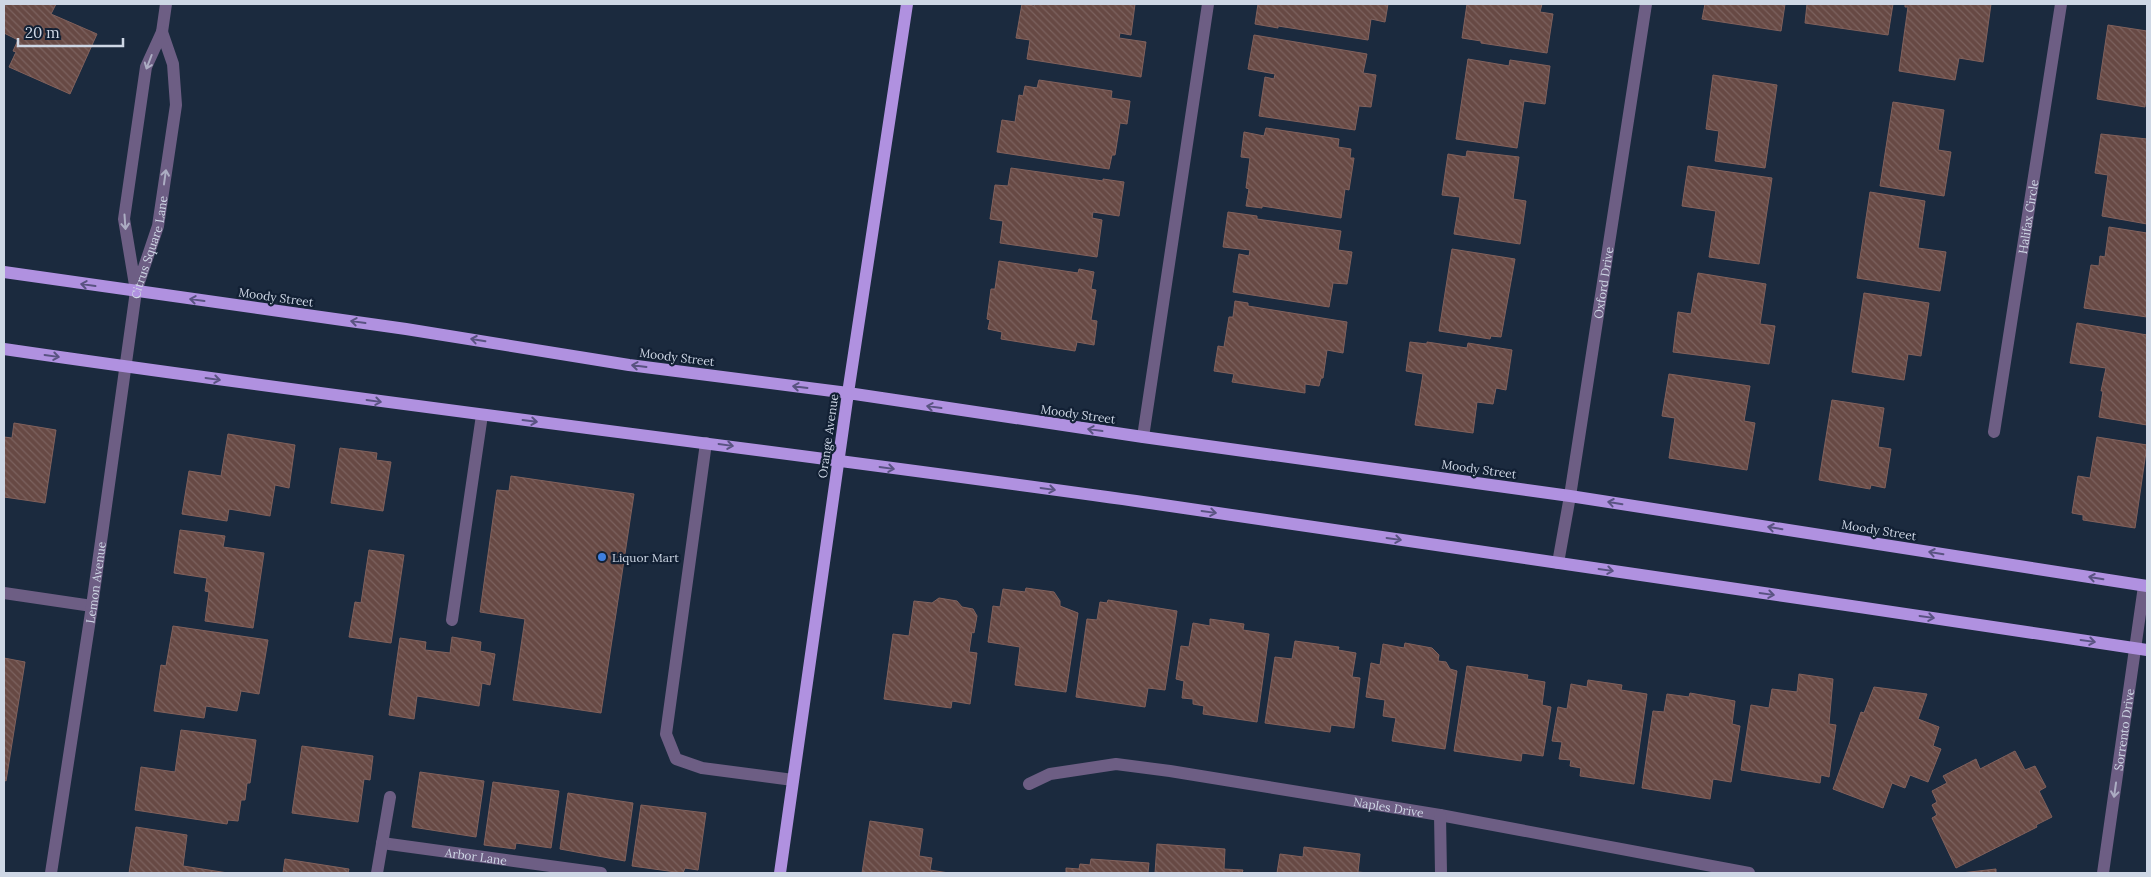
<svg xmlns="http://www.w3.org/2000/svg" width="2151" height="877" viewBox="0 0 2151 877" font-family="Lora,serif">
<style>
.building{fill:url(#building-back-hatch);stroke:#81615c}
.lines{fill:none;stroke-linecap:round;stroke-linejoin:round}
.minor{stroke:#6d5e84;stroke-width:12}
.major{stroke:#b091e0;stroke-width:12}
.oneway{stroke:#acadc3}
.oneway2{stroke:#595381}
.shop-dot{fill:#3f7fe0;stroke:#122034;stroke-width:2}
.labels{text-anchor:middle;dominant-baseline:central;stroke-width:4.5;stroke-linejoin:round;paint-order:stroke}
.street-label{font-size:12px;fill:#ced7e5;stroke:#122034}
.poi-label{font-size:12px;fill:#ced7e5;stroke:#122034;text-anchor:start}
</style>
<defs>
<pattern id="building-back-hatch" width="6" height="6" patternUnits="userSpaceOnUse" patternTransform="scale(1.25)"><rect width="6" height="6" fill="#674944"/><path d="M-1 5l2 2M0 0l6 6M5-1l2 2" fill="none" stroke="#7c625f"/></pattern>
</defs>
<rect width="100%" height="100%" fill="#1b2a3e"/>
<path class="building" d="M4 4H56L51 14 97 34 70 94 9 67 16 52 13 51 18 40 4 33Z
M1022 4 1034 6 1035 4H1135L1131 35 1120 33 1119 38 1146 42 1141 77 1027 59 1030 40 1016 38Z
M1258 4H1388L1385 22 1371 19 1368 40 1278 26V28L1255 24Z
M1467 4H1542L1540 12 1553 14 1547 53 1481 43V41L1462 38Z
M1705 4H1785L1781 31 1702 19Z
M1807 4H1893L1888 35 1805 23Z
M1905 4H1991L1983 62 1959 58 1955 80 1899 71 1908 7H1905Z
M2108 25 2147 31V89L2145 107 2097 99Z
M1254 35 1367 54 1363 73 1376 75 1371 107 1359 106 1355 130 1259 116 1265 77 1274 79 1275 74 1248 69Z
M1468 59 1509 66 1510 60 1550 66 1545 104 1524 101 1517 148 1456 139Z
M1713 75 1777 85 1765 168 1715 161 1719 131 1706 129Z
M1039 80 1112 91 1111 98 1130 101 1127 124 1120 123 1115 155H1112L1109 169 997 152 1002 120 1015 122 1019 95 1023 96 1025 86 1037 88Z
M1893 102 1944 110 1938 150 1951 152 1944 196 1880 186Z
M1266 128 1339 139 1338 147 1351 149 1350 158H1354L1349 190 1345 189 1341 218 1262 206V208L1246 206 1249 189 1246 188 1250 158 1241 157 1244 132 1264 136Z
M2101 134 2147 139V224L2102 216 2108 175 2095 173Z
M1467 151 1519 157 1513 199 1526 201 1520 244 1454 234 1460 197 1442 195 1448 154 1466 157Z
M1688 166 1772 178 1759 264 1709 257 1716 211 1682 206Z
M1011 168 1103 181V179L1124 182 1119 216 1093 212 1092 218 1102 220 1097 257 1000 243 1003 221 990 219 995 185 1008 186Z
M1870 192 1925 201 1918 248 1946 252 1940 291 1857 278Z
M1228 212 1257 216V219L1341 231 1338 250 1352 252 1347 284 1333 283 1329 307 1233 292 1239 254 1249 256 1250 250 1223 247Z
M2109 227 2147 233V317L2084 308 2091 265 2099 266 2100 256 2105 257Z
M1452 249 1515 259 1501 337 1491 336 1490 339 1439 331Z
M999 261 1078 273 1079 269 1094 272 1091 289 1096 290 1091 320 1097 321 1094 345 1077 342 1075 351 1001 339 1002 332 988 329 990 320 987 319 991 289H995Z
M1698 273 1766 284 1760 324 1775 326 1769 364 1673 352 1678 312 1691 314Z
M1864 293 1929 303 1921 356 1908 354 1904 380 1852 372Z
M1235 301 1248 303V306L1347 322 1343 353 1327 350 1323 378H1321L1319 386 1305 384V393L1232 382 1234 374 1214 371 1218 346 1224 347 1229 317H1233Z
M2077 323 2147 335V425L2099 417 2103 391H2101L2106 368 2070 363Z
M1410 342 1427 344V342L1467 348 1468 343 1512 350 1506 390 1496 388 1493 404 1477 402 1473 433 1415 425 1423 374 1406 371Z
M1669 374 1750 386 1744 421 1755 423 1747 470 1669 458 1675 418 1662 416Z
M1832 400 1884 408 1878 447 1891 449 1885 488 1871 485 1870 489 1819 480Z
M14 423 56 430 45 503 4 497V437L12 438Z
M228 434 295 445 289 488 275 485 270 516 229 509 227 521 182 514 189 471 221 476Z
M2097 437 2147 445 2135 528 2083 520V515L2072 513 2078 476 2090 478Z
M340 448 377 453 376 460 391 462 383 511 331 503Z
M511 476 634 494 601 713 513 700 525 619 480 612 497 490 509 491Z
M180 530 225 536 223 547 264 553 253 628 205 621 209 592 205 591 207 578 174 573Z
M369 550 404 555 391 643 349 637 355 602 361 603Z
M1026 588 1054 592 1060 601V606L1078 613 1066 692 1015 685 1020 647 988 642 993 606 1000 607 1003 589 1025 592Z
M939 598 957 601 962 607 973 609 977 616 974 633 972 632 969 652 977 653 970 704 952 701 951 708 884 699 893 634 909 636 914 601 932 603Z
M1108 600 1177 611 1165 690 1148 688 1145 707 1076 697 1087 619 1097 620 1100 602 1107 603Z
M1210 619 1244 624 1243 630 1269 634 1257 722 1203 714 1204 706 1193 704V699L1182 698 1184 681 1176 679 1181 646 1189 647 1193 623 1210 626Z
M173 626 268 640 259 694 241 691 237 711 206 706 204 718 154 711 161 665 166 666Z
M452 637 481 642 480 651 495 654 490 685 482 683 479 706 417 696 414 719 389 715 400 638 426 642 425 650 450 653Z
M1295 641 1339 647 1338 650 1356 653 1352 677 1360 678 1354 728 1331 725 1330 732 1265 723 1275 657 1292 659Z
M1405 643 1432 648 1439 655 1438 661 1446 662 1450 669 1457 671 1445 749 1392 741 1396 718 1383 716 1385 700 1366 697 1371 663 1380 665 1383 644 1404 648Z
M4 658 25 662 6 781 4 780Z
M1467 666 1528 675 1527 679 1545 682 1542 705 1551 707 1543 756 1522 753 1521 761 1454 751Z
M1799 674 1833 679 1829 724 1836 725 1829 777 1821 775 1820 783 1741 770 1751 705 1769 708 1772 689 1797 692Z
M1588 680 1622 685 1621 690 1647 694 1634 784 1580 776 1581 768 1570 766 1571 760 1559 759 1562 742 1552 741 1558 707 1567 709 1571 684 1587 687Z
M1874 687 1927 694 1918 719 1939 727 1933 746 1941 749 1928 782 1910 775 1905 788 1892 783 1883 808 1833 789 1861 712 1864 713Z
M1690 693 1735 701 1732 724 1740 726 1731 782 1713 779 1710 799 1642 788 1653 711 1664 712 1667 694 1689 697Z
M181 730 256 740 250 783H247L245 800H241L238 821 228 820 227 824 135 810 141 767 175 772Z
M302 746 373 756 370 780 364 779 358 822 292 813Z
M2015 751 2025 770 2035 766 2046 787 2039 791 2052 817 2036 825 2037 827 1956 868 1932 818 1937 815 1932 805 1937 802 1932 791 1947 783 1943 776 1976 759 1980 769Z
M420 772 484 781 476 837 412 827Z
M493 782 559 791 551 848 516 843 515 849 484 845Z
M568 793 633 803 625 861 560 849Z
M641 805 706 813 698 870 685 868 683 873 632 866Z
M870 821 923 829 919 856 932 858 930 870 949 873H862Z
M136 827 187 835 183 866 228 873H129Z
M1157 844 1225 849 1224 869 1243 870 1242 873H1155Z
M1304 847 1360 854 1358 872 1368 873H1277L1280 854 1303 857Z
M285 859 349 869 348 873H283Z
M1091 859 1149 863 1148 873H1066V868L1079 869 1080 864 1090 865Z
M1996 869V873H1961Z"/>
<g class="lines">
<g class="minor">
<path d="M162 32 166 4"/>
<path id="s1" d="M1994 432 2061 4"/>
<path d="M1143 437 1208 4"/>
<path d="M706 443 666 734 676 759 702 768 793 780"/>
<path id="s2" d="M1558 563 1570 496 1646 4"/>
<path d="M4 593 92 606"/>
<path d="M452 620 482 415"/>
<path id="s3" d="M1029 784 1050 774 1116 764 1170 771 1440 815 1749 873"/>
<path d="M1440 815 1441 873"/>
<path id="s4" d="M382 843 601 873"/>
<path id="s5" d="M51 873 92 606 136 291 158 226 176 105 173 64 162 32 146 67 124 219 136 291"/>
<path d="M377 873 390 797"/>
<path id="s6" d="M2103 873 2144 586"/>
</g>
<path class="major" d="M4 272 406 329 629 365 848 393 1143 437 1570 496 2147 586
M4 349C380 404 759 448 1136 501 1473 548 1810 600 2147 650
M780 873 848 393 907 4"/>
</g>
<defs><path id="oneway-shaft" d="M-6 0H5M1.5-3L5.5 0L1.5 3" fill="none" stroke-width="1.6" stroke-linecap="round" stroke-linejoin="round" transform="scale(1.25)"/></defs>
<g class="oneway">
<use href="#oneway-shaft" transform="translate(149 62) rotate(111)"/>
<use href="#oneway-shaft" transform="translate(165 177) rotate(-82)"/>
<use href="#oneway-shaft" transform="translate(125 222) rotate(86)"/>
<use href="#oneway-shaft" transform="translate(2115 790) rotate(98)"/>
</g>
<g class="oneway2">
<use href="#oneway-shaft" transform="translate(88 285) rotate(-172)"/>
<use href="#oneway-shaft" transform="translate(197 300) rotate(-172)"/>
<use href="#oneway-shaft" transform="translate(358 322) rotate(-172)"/>
<use href="#oneway-shaft" transform="translate(478 340) rotate(-171)"/>
<use href="#oneway-shaft" transform="translate(52 356) rotate(8)"/>
<use href="#oneway-shaft" transform="translate(639 366) rotate(-173)"/>
<use href="#oneway-shaft" transform="translate(213 379) rotate(8)"/>
<use href="#oneway-shaft" transform="translate(800 387) rotate(-173)"/>
<use href="#oneway-shaft" transform="translate(374 401) rotate(8)"/>
<use href="#oneway-shaft" transform="translate(934 407) rotate(-172)"/>
<use href="#oneway-shaft" transform="translate(530 421) rotate(7)"/>
<use href="#oneway-shaft" transform="translate(1095 430) rotate(-172)"/>
<use href="#oneway-shaft" transform="translate(726 445) rotate(8)"/>
<use href="#oneway-shaft" transform="translate(887 468) rotate(8)"/>
<use href="#oneway-shaft" transform="translate(1048 489) rotate(8)"/>
<use href="#oneway-shaft" transform="translate(1615 503) rotate(-171)"/>
<use href="#oneway-shaft" transform="translate(1209 512) rotate(8)"/>
<use href="#oneway-shaft" transform="translate(1775 528) rotate(-171)"/>
<use href="#oneway-shaft" transform="translate(1394 539) rotate(8)"/>
<use href="#oneway-shaft" transform="translate(1936 553) rotate(-171)"/>
<use href="#oneway-shaft" transform="translate(1606 570) rotate(8)"/>
<use href="#oneway-shaft" transform="translate(2096 578) rotate(-171)"/>
<use href="#oneway-shaft" transform="translate(1767 594) rotate(8)"/>
<use href="#oneway-shaft" transform="translate(1927 617) rotate(8)"/>
<use href="#oneway-shaft" transform="translate(2088 641) rotate(8)"/>
</g>
<circle class="shop-dot" cx="602" cy="557" r="5"/>
<g class="labels">
<g class="street-label">
<text stroke="none"><textPath href="#s1" startOffset="218">Halifax Circle</textPath></text>
<text stroke="none"><textPath href="#s5" startOffset="634">Citrus Square Lane</textPath></text>
<text stroke="none"><textPath href="#s2" startOffset="284">Oxford Drive</textPath></text>
<text transform="translate(276 297) rotate(8)">Moody Street</text>
<text transform="translate(677 357) rotate(7)">Moody Street</text>
<text transform="translate(1078 414) rotate(8)">Moody Street</text>
<text transform="translate(828 436) rotate(-82)">Orange Avenue</text>
<text transform="translate(1479 469) rotate(8)">Moody Street</text>
<text transform="translate(1879 530) rotate(9)">Moody Street</text>
<text stroke="none"><textPath href="#s5" startOffset="294">Lemon Avenue</textPath></text>
<text stroke="none"><textPath href="#s6" startOffset="145">Sorrento Drive</textPath></text>
<text stroke="none"><textPath href="#s3" startOffset="366">Naples Drive</textPath></text>
<text stroke="none"><textPath href="#s4" startOffset="95">Arbor Lane</textPath></text>
</g>
<g class="poi-label">
<text x="612" y="557">Liquor Mart</text>
</g>
</g>
<rect width="2151" height="877" fill="none" stroke="#ced7e5" stroke-width="10"/>
<path d="M18 38v8h105v-8" fill="none" stroke="#ced7e5" stroke-width="2.5"/>
<text x="25" y="38" font-size="15" fill="#ced7e5" stroke="#122034" stroke-width="4" paint-order="stroke">20 m</text>
</svg>
